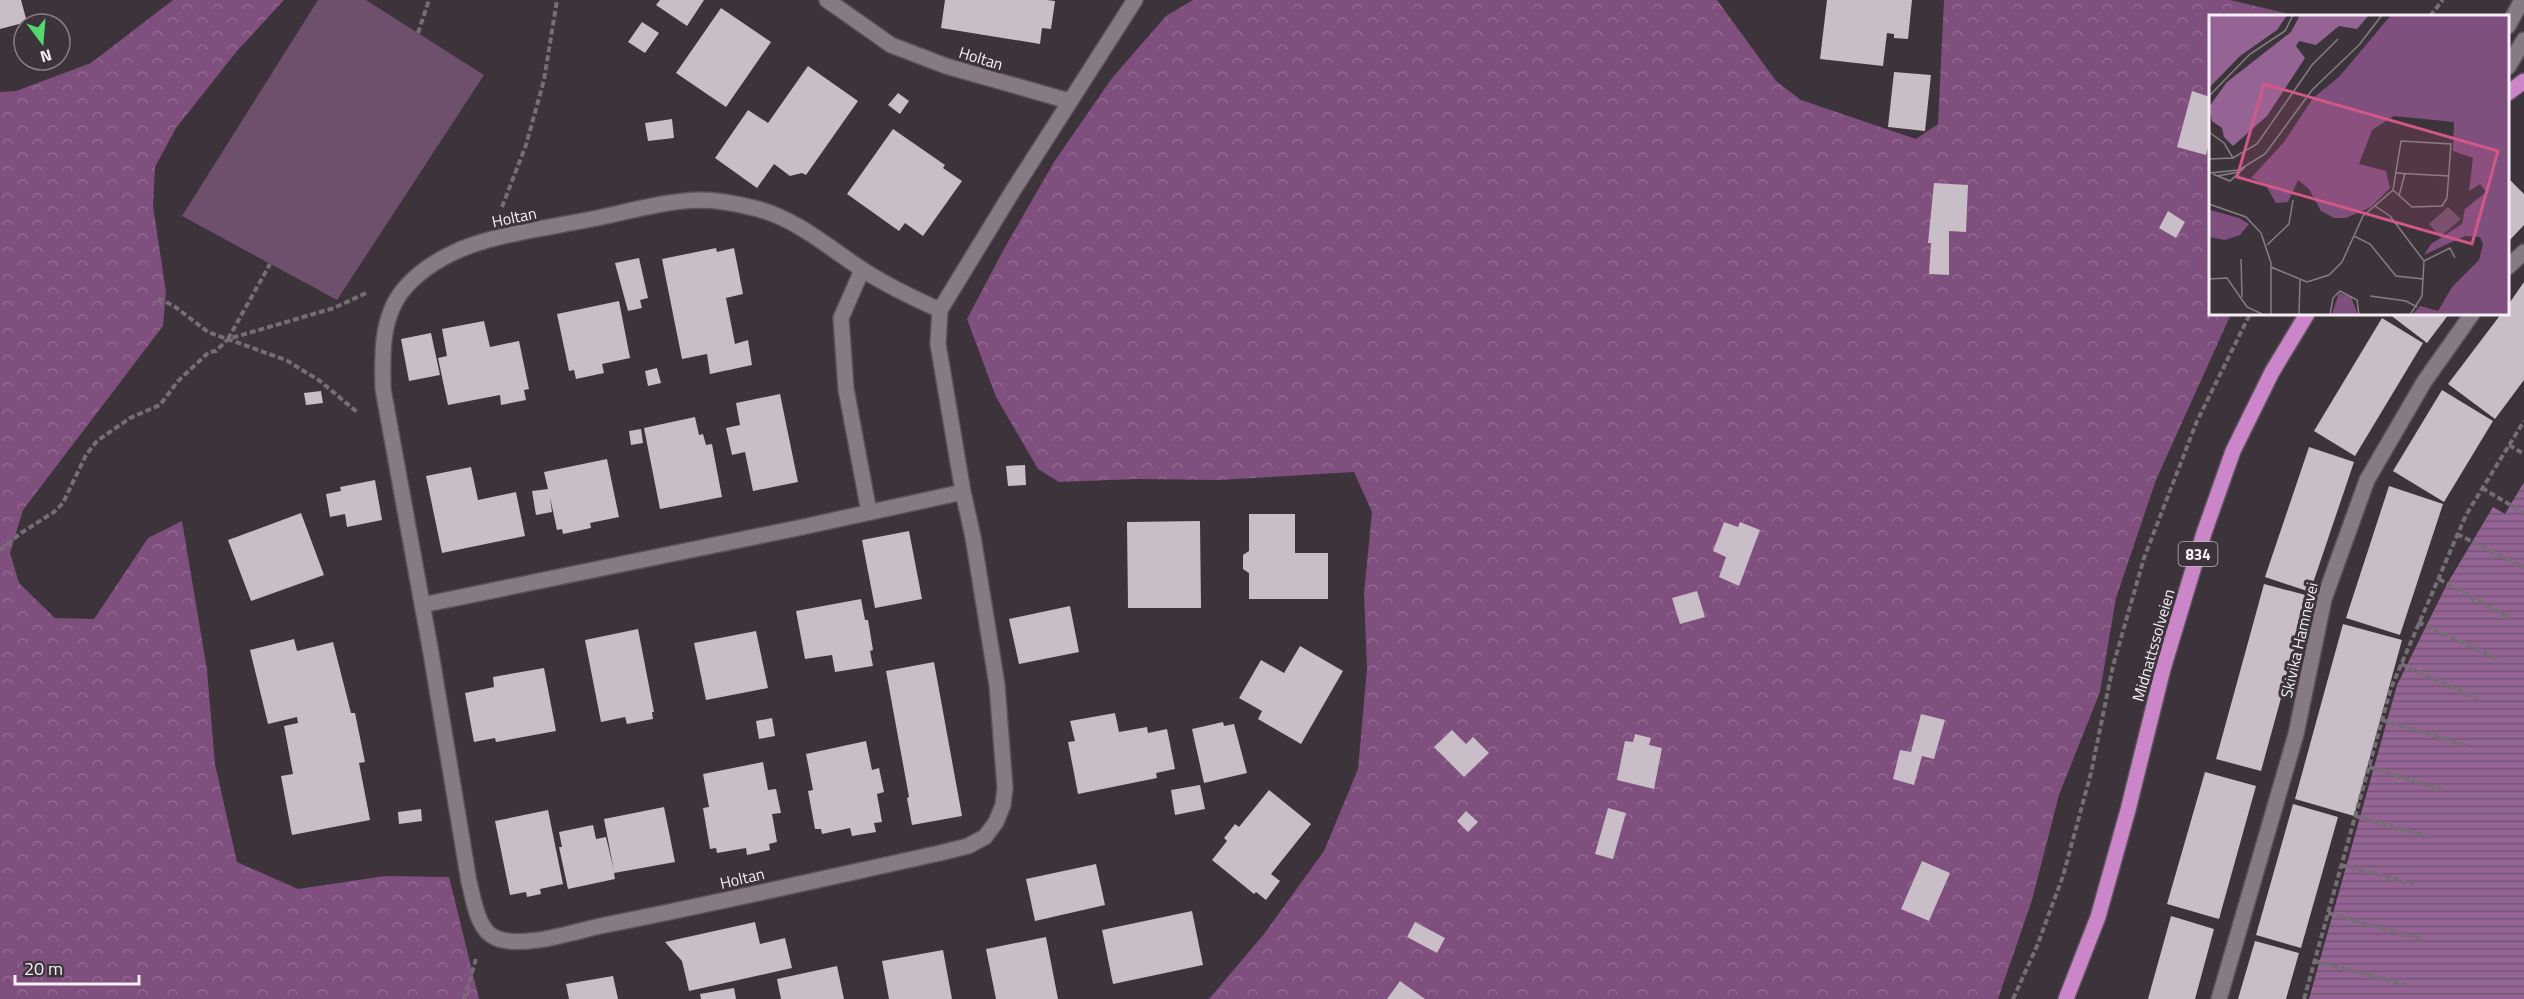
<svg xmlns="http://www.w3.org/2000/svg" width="2524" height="999" viewBox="0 0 2524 999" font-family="'Titillium Web',sans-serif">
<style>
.green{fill:#6e506d}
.forest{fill:url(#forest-crowns)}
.water{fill:url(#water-rules)}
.building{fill:#c9bdc8}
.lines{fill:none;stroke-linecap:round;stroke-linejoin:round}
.minor-casing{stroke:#5a5159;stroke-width:18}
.major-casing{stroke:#5a5159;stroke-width:18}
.path{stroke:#766e75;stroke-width:4;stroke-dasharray:6 3;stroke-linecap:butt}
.minor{stroke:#867b85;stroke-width:15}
.major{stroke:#ca86c8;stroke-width:15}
.labels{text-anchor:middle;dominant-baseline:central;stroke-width:6;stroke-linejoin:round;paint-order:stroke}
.shield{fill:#3c333b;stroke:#beb7bd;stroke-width:1.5}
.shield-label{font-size:15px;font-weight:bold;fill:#f5eff5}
.street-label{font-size:16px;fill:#f5eff5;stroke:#3c333b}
.inset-road{fill:none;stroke:#867e85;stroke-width:1.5}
.view{fill:#d15889;fill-opacity:0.15;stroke:#d15889;stroke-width:3}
.inset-edge{fill:none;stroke:#f5eff5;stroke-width:3}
</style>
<defs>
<pattern id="forest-crowns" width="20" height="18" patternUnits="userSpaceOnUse" patternTransform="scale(1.5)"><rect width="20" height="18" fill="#7f4f7d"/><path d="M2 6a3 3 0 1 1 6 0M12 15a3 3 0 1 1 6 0" fill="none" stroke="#926990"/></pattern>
<pattern id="water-rules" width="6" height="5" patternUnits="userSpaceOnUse" patternTransform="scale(1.5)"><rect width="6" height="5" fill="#956494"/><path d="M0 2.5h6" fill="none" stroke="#735773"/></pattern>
</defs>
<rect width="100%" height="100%" fill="#3c333b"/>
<path class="green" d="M318 0H366L484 75 337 300 182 216Z"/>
<path class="forest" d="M173 0H284L237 51 176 128 155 167 153 206 166 292 163 326 23 510 10 553 19 583 55 618 94 619 148 538 182 521 207 670 215 764 237 862 298 889 385 876 449 877 479 999H0V92L16 91 91 63Z
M1193 0H1717L1776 81 1801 100 1916 139 1938 124 1944 0H2230L2297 16H2210V314H2231L2156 480 2116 598 2100 692 2059 795 2032 900 1998 999H1209L1264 934 1324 851 1358 769 1367 669 1364 593 1372 512 1354 472 1220 480 1136 479 1059 482 1038 469 996 397 967 319 1005 247 1054 162 1112 78 1166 16Z"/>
<path class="water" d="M2524 482V999H2309L2397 685 2447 584 2493 507 2505 514Z"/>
<path class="building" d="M0 0H21L27 22 0 29Z
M660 0H704L687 26 656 5Z
M945 0H1047L1055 1 1051 29 1042 28 1040 44 941 28Z
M1827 0H1912L1908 39 1894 38V34L1887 33 1883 66 1820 59Z
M721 8 771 42 726 107 676 73Z
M642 22 659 33 645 53 628 42Z
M808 66 858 101 806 175 802 173 790 176 774 164 757 188 715 158 748 110 768 123Z
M1894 72 1931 75 1925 131 1888 127Z
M2192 91 2210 97V140L2206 155 2177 147Z
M898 93 909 101 900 114 888 105Z
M672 119 674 138 648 141 645 123Z
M893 129 945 165 943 168 962 181 923 236 905 223 899 231 847 194Z
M2508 178 2524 194V225L2508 242Z
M1934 183 1968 185 1966 232 1949 231V275L1929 274 1931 243H1928Z
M2168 211 2185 222 2176 238 2159 228Z
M716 248 717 252 734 248 743 294 726 298 735 344 748 340 752 365 710 374 707 354 682 359 662 259Z
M639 258 648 298 640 300 642 308 628 311 615 263Z
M2524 282V380L2495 419 2448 384 2501 314H2508V305Z
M619 301 630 358 602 364 604 373 576 379 574 370 569 371 557 314Z
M2389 314H2449L2427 343Z
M2382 318 2423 343 2355 456 2314 431Z
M484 321 490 347 519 341 529 389 524 390 526 400 501 405 500 395 448 405 438 358 447 356 442 329Z
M431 333 440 375 409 381 401 339Z
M657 368 661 383 648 386 645 371Z
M2442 390 2493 421 2444 502 2393 471Z
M321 391 323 403 306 405 304 393Z
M780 394 798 482 753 491 745 452 732 455 726 428 740 425 736 403Z
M695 417 699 435 703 434 706 445 712 444 722 497 660 509 644 428Z
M641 429 643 443 631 445 629 431Z
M2309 447 2354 462 2310 592 2265 577Z
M607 459 619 517 590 523 591 528 563 534 562 529 557 530 550 497 552 512 536 515 532 491 548 489 544 472Z
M1025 465 1026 485 1008 486 1006 466Z
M471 467 478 500 516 492 525 536 442 553 426 476Z
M375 480 382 520 347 527 345 514 330 517 326 494 341 491 340 487Z
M2389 486 2443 504 2400 635 2346 618Z
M301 513 324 575 251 601 228 540Z
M1249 514H1295V553H1328V599H1249V573L1243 569V555L1249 551Z
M1200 521 1201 608H1128L1127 522Z
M1724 522 1738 527 1740 522 1760 530 1739 586 1719 577 1726 557 1713 551Z
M909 531 922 599 875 608 862 540Z
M2264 584 2309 596 2261 771 2216 759Z
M1697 591 1705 617 1680 624 1672 598Z
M861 599 865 620H868L873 650 870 651 873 666 835 672 832 655 805 659 796 611Z
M1070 606 1079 652 1019 664 1009 619Z
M2343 624 2402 640 2354 816 2295 799Z
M638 629 654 712H652L653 719 627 724 625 717 601 722 585 640Z
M756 631 768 688 706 700 694 643Z
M294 639 297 651 333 642 351 713H355L365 762 359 763 370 820 292 835 281 776 293 774 284 726 298 723 297 717 268 724 250 650Z
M1300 646 1343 671 1301 744 1258 719 1262 711 1239 698 1261 660 1284 673Z
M934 662 962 816 912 825 907 798 909 797 886 671Z
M544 668 556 731 496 742 495 738 474 742 465 693 494 687 493 677Z
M1115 713 1119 732 1147 727 1148 733 1167 729 1175 769 1156 773 1157 778 1078 794 1068 742 1075 741 1070 721Z
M1921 714 1945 720 1934 759 1922 756 1914 785 1893 779 1900 750 1911 752Z
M772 718 775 736 759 739 756 721Z
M1223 722 1224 726 1234 724 1247 773 1204 783 1192 729Z
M1452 730 1466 744 1473 737 1489 753 1464 777 1434 747Z
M1635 734 1651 738 1649 745 1662 748 1654 789 1617 780 1625 741 1633 742Z
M866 741 872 770 879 768 884 792 877 794 882 822 874 823 876 832 852 836 850 828 822 834 821 829H815L808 791 813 790 806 754Z
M763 762 768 790 776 789 781 813 772 814 777 842 769 844 770 850 747 855 746 848 717 853 716 848 710 849 703 808 709 807 703 774Z
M2205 772 2256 786 2219 919 2167 904Z
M1200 785 1205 809 1175 815 1171 790Z
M1269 790 1311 824 1271 874 1280 881 1266 900 1256 892 1254 894 1212 860 1227 841 1224 838 1235 824 1239 827Z
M2293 804 2338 817 2301 948 2256 935Z
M664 807 675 862 614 873 615 879 568 889 559 847H562L559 832 593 825 596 839 606 837 614 871 604 819Z
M1608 808 1626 813 1613 859 1595 854Z
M421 809 422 821 399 824 398 812Z
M548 810 563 884 540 889 541 894 527 897 526 892 510 895 495 821Z
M1466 811 1478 822 1468 832 1457 821Z
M1922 861 1950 873 1929 921 1901 909Z
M1096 864 1105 905 1035 921 1026 879Z
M1192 911 1203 965 1113 984 1102 930Z
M2171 916 2214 929 2195 999H2148Z
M755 922 760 944 785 938 792 968 689 991 682 961 665 942Z
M1415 922 1445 938 1437 953 1407 937Z
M1046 937 1058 999H996L986 949Z
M2255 941 2299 953 2286 999H2238Z
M943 950 952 999H889L882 961Z
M837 966 844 999H781L777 979Z
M613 976 618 999H569L566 984Z
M1400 981 1425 999H1387Z
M734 988 736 999H701L700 994Z"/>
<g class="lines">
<g class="minor-casing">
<path id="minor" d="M827 0 891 45 946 66 1069 101
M2508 26 2522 0
M2508 67 2524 40
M2508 267 2524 252
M862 270 841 318 846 389 869 512
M940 310C913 298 888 286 863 270 829 248 798 220 758 209 739 204 719 200 699 200 664 201 627 212 592 219 548 228 500 233 459 250 439 259 418 272 404 289 381 316 382 355 383 389L431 653 469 882C474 900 477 930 496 938 522 949 573 932 600 926 713 904 826 878 940 853L968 846 985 837 996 822 1003 805 1005 788 997 685 973 537 963 492 938 344 940 310 1014 189 1135 0
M422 605 798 528 963 492
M2219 999 2296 734 2324 599 2367 480 2424 382 2472 314"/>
</g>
<g class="major-casing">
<path id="major" d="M2508 93 2524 81
M2066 999 2098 917 2128 810 2163 669 2204 533 2233 451 2272 372 2307 314"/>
</g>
<path class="path" d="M2430 16 2443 0
M418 33 429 0
M502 207 526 145 544 80 557 0
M158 298 174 306 208 332 286 360 320 381 357 412
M228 339 270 264
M2509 445 2524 454
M2482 488 2524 513
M2457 534 2524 568
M0 550 21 533 54 512 63 503 86 455 97 441 130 418 160 405 178 381 209 352 216 351 228 339 334 308 366 293
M2439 579 2511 619
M2418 622 2496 658
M2401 664 2477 698
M2382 720 2468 746
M2369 767 2442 790
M2355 816 2429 837
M2341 865 2414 884
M2328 913 2421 939
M2315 961 2405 985
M464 999 476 959
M2013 999 2037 946 2063 876 2091 773 2113 666 2144 558 2197 421 2250 314
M2304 999 2391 688 2466 515 2524 421"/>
<use href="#minor" class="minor"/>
<use href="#major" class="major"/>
</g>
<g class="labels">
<rect class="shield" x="2178.5" y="542" width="39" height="24" rx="4.5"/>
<g class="shield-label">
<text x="2198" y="554">834</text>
</g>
<g class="street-label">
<text transform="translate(981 58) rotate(17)">Holtan</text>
<text transform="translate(514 217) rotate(-12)">Holtan</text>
<text transform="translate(2299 640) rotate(-77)">Skivika Hamnevei</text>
<text transform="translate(2153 645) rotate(-74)">Midnattssolveien</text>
<text transform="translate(742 878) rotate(-13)">Holtan</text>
</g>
</g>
<g transform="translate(2209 15)">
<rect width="300" height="300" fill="#3c333b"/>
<path d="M239 192 252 204 231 222 220 209Z" fill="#6e506d"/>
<path d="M182 0H300V300H203L211 291 229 296 243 272 270 245 274 229 271 222 256 221 215 240 222 229 253 209 256 194 277 177 271 169 260 176 264 143 244 136 245 107 185 101 163 115 150 149 177 156 181 173 162 192 137 203H125L112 196 100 174 89 165 79 187 67 188 56 169 42 163 75 127 104 83 130 62ZM1 195 30 203 40 209 31 220 16 225 0 222ZM130 278 142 282 149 300 123 299Z" fill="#7f4f7d"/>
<path d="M0 0H78L68 15 31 41 0 73ZM91 0H160L148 14 130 11 107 30 90 26 87 31 96 43 58 101 24 131 15 122 13 113 3 106 0 92 18 67 82 17Z" fill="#956494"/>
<path class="inset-road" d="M0 81 41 39 76 16 84 0M0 117 15 128 24 143M0 144 24 143 48 129 103 50 129 24M0 158 30 155 56 139 103 75 150 30 173 0M186 158 240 161M4 159 21 166 36 152M8 161 30 157M190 181 196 158M0 189 37 202 52 218 62 248V300M166 191 181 201 215 246M145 221 161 229 187 261 214 264M58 230 80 209 84 185M32 244 33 282M62 252 98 267 120 260 133 247 154 201 184 175 192 126 242 129 238 183 233 191 203 192 184 175M0 264 18 263 38 292 55 300M161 281 197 286 208 292M90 300 91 265M121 300 124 283 131 276 148 285 150 300M201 300 213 281 215 246 241 233 246 243"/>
<path class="view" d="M55 69 289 136 263 229 28 162Z"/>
<rect width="300" height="300" class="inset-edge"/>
</g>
<g transform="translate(42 42) rotate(164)"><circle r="28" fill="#3c333b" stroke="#867e85" stroke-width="1.5"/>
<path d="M0-4.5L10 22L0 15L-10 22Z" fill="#57d670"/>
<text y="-9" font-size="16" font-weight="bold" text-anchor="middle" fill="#f5eff5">N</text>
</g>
<path d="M15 975v9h124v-9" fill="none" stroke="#f5eff5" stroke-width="3"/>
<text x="24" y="975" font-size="18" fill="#f5eff5" stroke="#3c333b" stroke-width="4.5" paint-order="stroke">20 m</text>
</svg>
